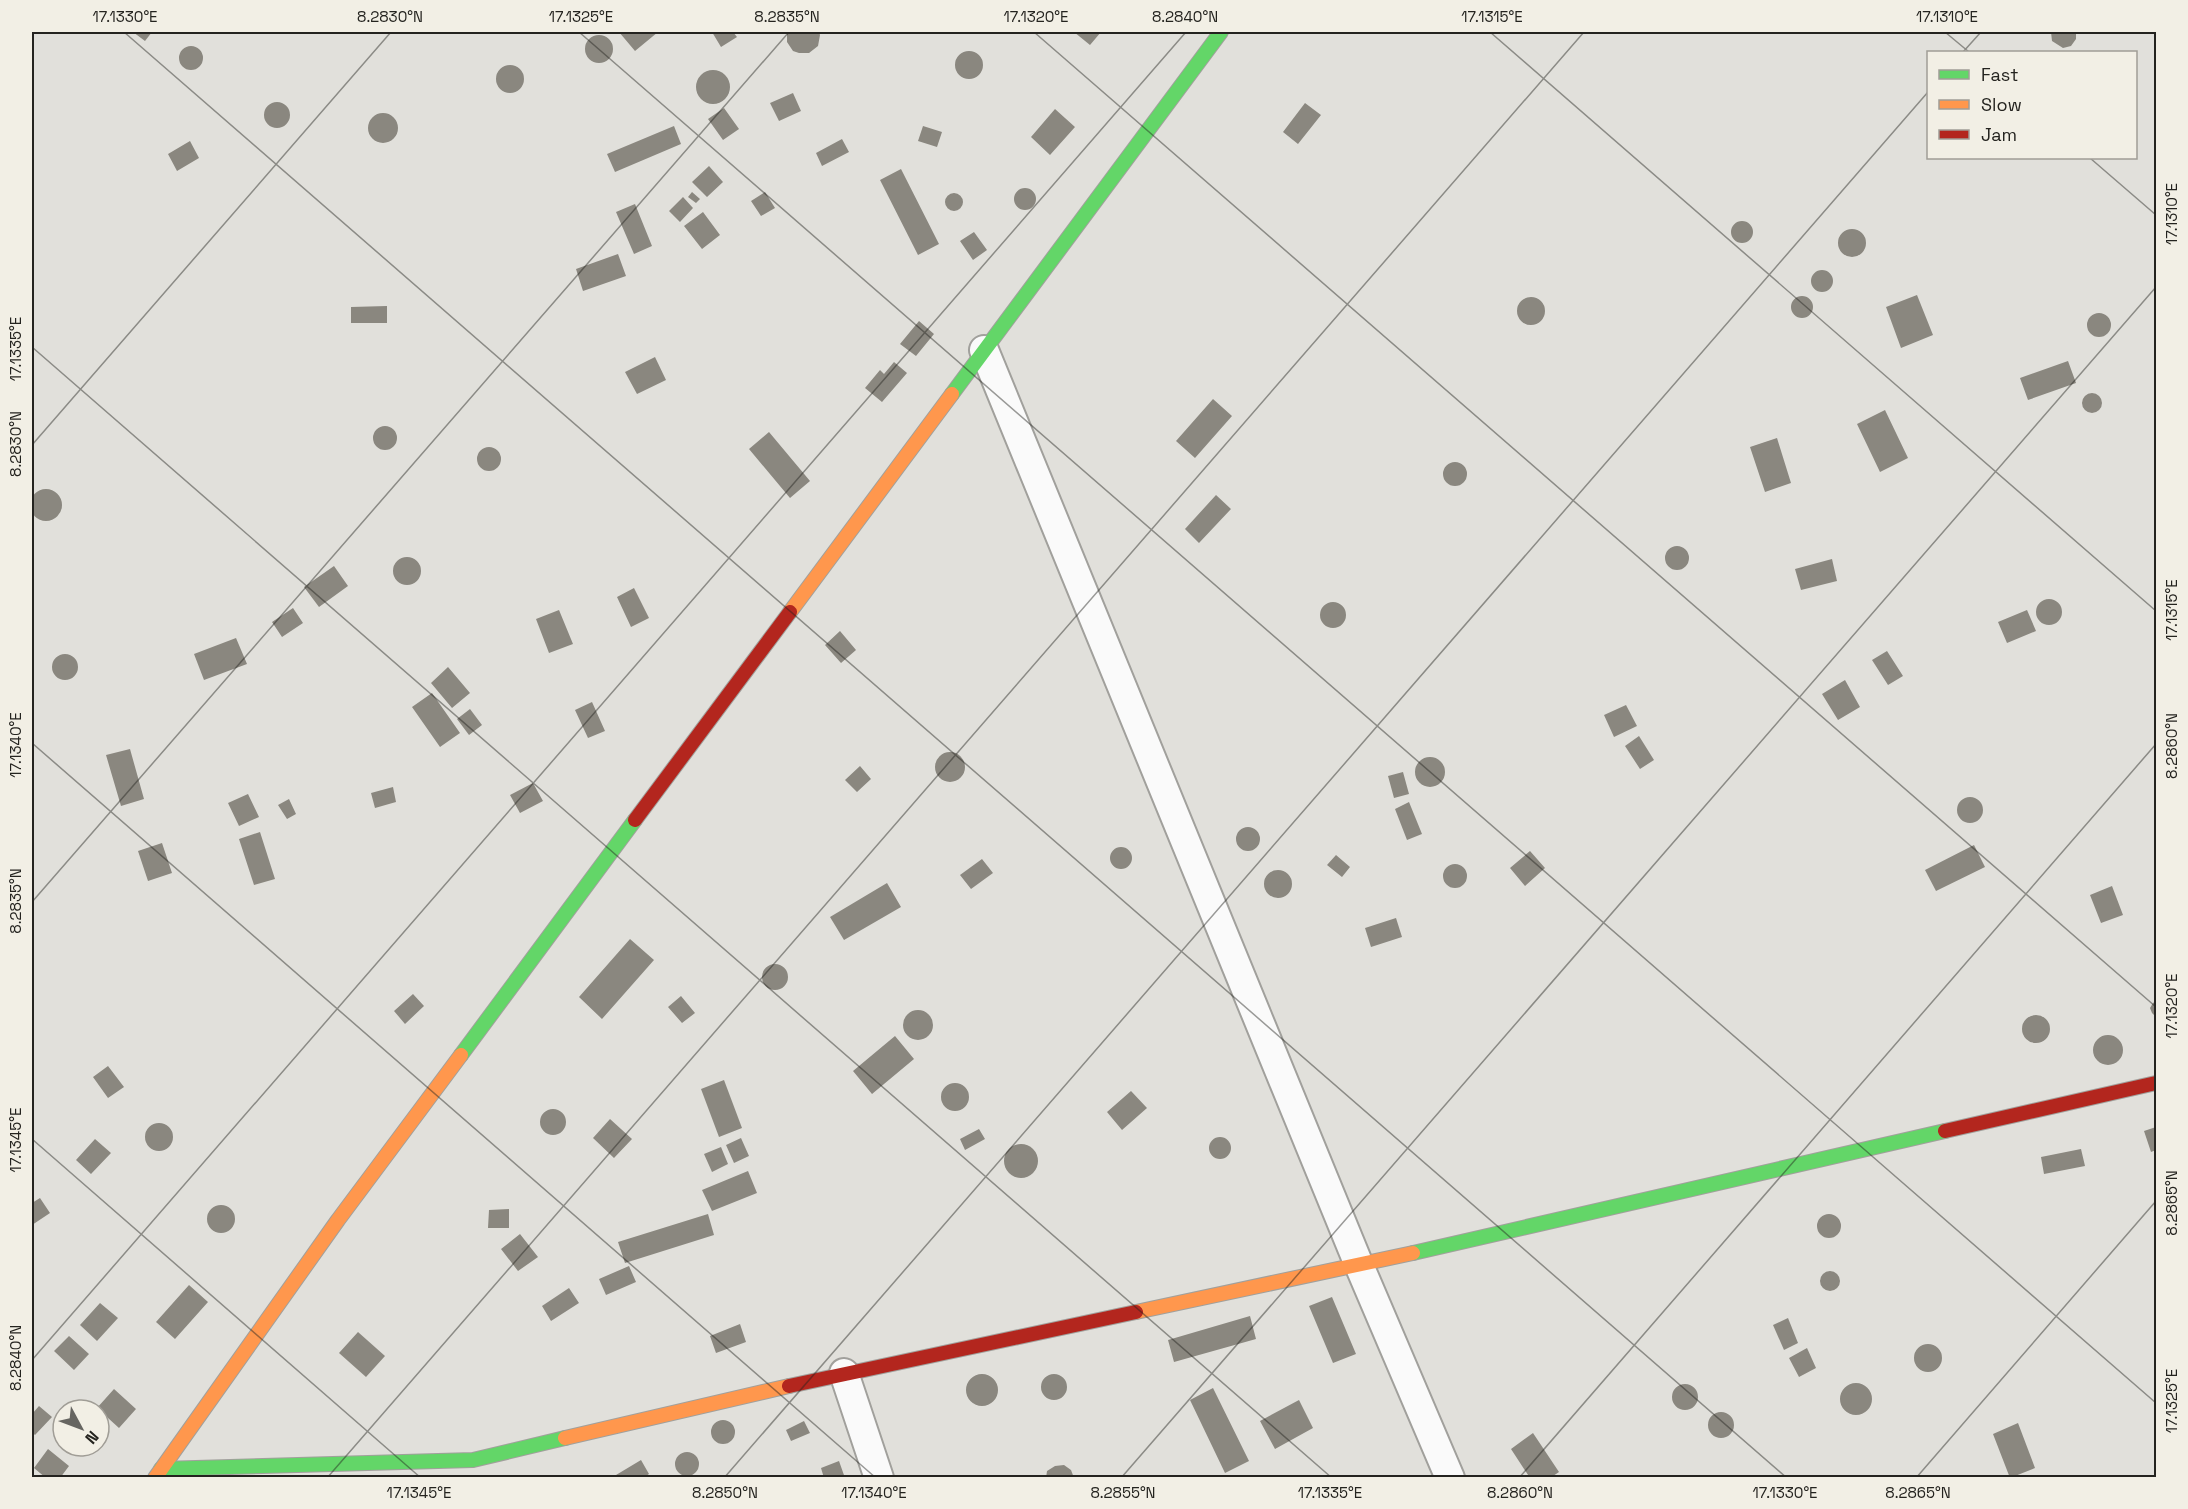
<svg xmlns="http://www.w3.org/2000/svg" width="2188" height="1509" viewBox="0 0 2188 1509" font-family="'Space Grotesk',sans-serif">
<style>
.building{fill:#8a877f}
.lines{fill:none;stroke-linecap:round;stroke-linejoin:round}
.street-casing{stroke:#a1a09c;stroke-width:32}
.fast-casing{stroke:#a1a09c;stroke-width:16}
.slow-casing{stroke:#a1a09c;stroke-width:16}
.jam-casing{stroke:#a1a09c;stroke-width:16}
.street{stroke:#fafafa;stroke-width:28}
.fast{stroke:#63d668;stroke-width:14}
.slow{stroke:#ff974d;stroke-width:14}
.jam{stroke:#b3261e;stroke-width:14}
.ticks{fill:none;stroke:#24231f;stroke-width:1.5;stroke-opacity:0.45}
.neatline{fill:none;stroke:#24231f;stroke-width:2}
.ticks-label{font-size:15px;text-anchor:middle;fill:#24231f}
</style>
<rect width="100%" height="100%" fill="#e1e0db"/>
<path class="building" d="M133 32H152L145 41Z
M619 32H658L635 51Z
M712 32H733L737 37 721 47Z
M787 32H819L820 35 818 46 809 53H799L793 51 787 42Z
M1074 32H1101L1090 45Z
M2051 32H2076V39L2071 46 2063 48 2052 41Z
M585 49a14 14 0 1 1 28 0a14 14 0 1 1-28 0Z
M179 58a12 12 0 1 1 24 0a12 12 0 1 1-24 0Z
M955 65a14 14 0 1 1 28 0a14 14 0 1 1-28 0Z
M496 79a14 14 0 1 1 28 0a14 14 0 1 1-28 0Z
M696 87a17 17 0 1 1 34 0a17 17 0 1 1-34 0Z
M793 93 801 111 779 121 770 103Z
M264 115a13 13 0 1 1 26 0a13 13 0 1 1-26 0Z
M1305 103 1321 115 1298 144 1283 132Z
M724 108 739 129 723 140 708 119Z
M1055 109 1075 127 1050 155 1031 137Z
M368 128a15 15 0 1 1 30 0a15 15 0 1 1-30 0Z
M674 126 681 144 615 172 607 154Z
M923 126 942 132 937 147 918 141Z
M842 139 849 152 822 166 816 153Z
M190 141 199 158 177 171 168 154Z
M709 166 723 182 707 197 692 182Z
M901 169 939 244 918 255 880 180Z
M1014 199a11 11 0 1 1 22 0a11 11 0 1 1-22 0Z
M692 192 700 199 696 203 688 197Z
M765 192 775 208 761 216 751 201Z
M945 202a9 9 0 1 1 18 0a9 9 0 1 1-18 0Z
M683 197 693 208 680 222 669 211Z
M635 204 652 246 634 254 616 212Z
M703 212 720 235 702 249 684 226Z
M1731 232a11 11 0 1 1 22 0a11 11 0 1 1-22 0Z
M1838 243a14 14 0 1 1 28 0a14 14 0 1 1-28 0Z
M974 232 987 250 973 260 960 241Z
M618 254 626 276 583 291 576 269Z
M1811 281a11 11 0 1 1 22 0a11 11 0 1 1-22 0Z
M1917 295 1933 335 1901 348 1886 307Z
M1791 307a11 11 0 1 1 22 0a11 11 0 1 1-22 0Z
M1517 311a14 14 0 1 1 28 0a14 14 0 1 1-28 0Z
M387 306V323H351V307Z
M2087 325a12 12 0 1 1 24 0a12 12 0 1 1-24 0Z
M919 321 934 334 916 356 900 344Z
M655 357 666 380 637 394 625 372Z
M2068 361 2076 383 2028 400 2020 378Z
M894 362 907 373 882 402 865 388 880 370 884 374Z
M2082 403a10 10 0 1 1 20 0a10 10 0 1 1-20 0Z
M1213 399 1232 416 1195 458 1176 441Z
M1885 410 1908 458 1880 472 1857 424Z
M373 438a12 12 0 1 1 24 0a12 12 0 1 1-24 0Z
M769 432 810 481 790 498 749 449Z
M1777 438 1791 483 1765 492 1750 447Z
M477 459a12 12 0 1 1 24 0a12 12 0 1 1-24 0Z
M1443 474a12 12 0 1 1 24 0a12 12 0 1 1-24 0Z
M30 505a16 16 0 1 1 32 0a16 16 0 1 1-32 0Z
M1216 495 1231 509 1199 543 1185 529Z
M1665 558a12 12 0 1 1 24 0a12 12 0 1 1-24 0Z
M393 571a14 14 0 1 1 28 0a14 14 0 1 1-28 0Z
M1832 559 1837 581 1801 590 1795 569Z
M334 566 348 586 319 607 304 587Z
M634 588 649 618 631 627 617 597Z
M2036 612a13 13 0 1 1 26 0a13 13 0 1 1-26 0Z
M1320 615a13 13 0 1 1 26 0a13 13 0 1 1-26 0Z
M293 608 303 623 282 637 272 622Z
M559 610 573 644 549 653 536 619Z
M2027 610 2036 631 2007 643 1998 622Z
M840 631 856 650 841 663 825 645Z
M236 638 247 664 204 680 194 654Z
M1887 651 1903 676 1888 685 1872 660Z
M52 667a13 13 0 1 1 26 0a13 13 0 1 1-26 0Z
M448 667 470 693 452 708 431 683Z
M1845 680 1860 707 1838 720 1822 694Z
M432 693 460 733 440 747 412 707Z
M592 702 605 731 588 738 575 710Z
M1626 705 1637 726 1614 737 1604 715Z
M470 709 482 725 469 735 457 719Z
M1639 736 1654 760 1640 769 1625 746Z
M130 749 144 799 121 806 106 755Z
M935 767a15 15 0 1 1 30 0a15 15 0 1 1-30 0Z
M1415 772a15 15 0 1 1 30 0a15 15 0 1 1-30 0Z
M860 766 871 779 857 792 845 780Z
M1403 772 1409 794 1394 798 1388 776Z
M533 783 543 801 520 813 510 795Z
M393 787 396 802 375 808 371 793Z
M248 794 259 817 239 826 228 803Z
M1957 810a13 13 0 1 1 26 0a13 13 0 1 1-26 0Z
M289 799 296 814 287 819 278 805Z
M1409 802 1422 834 1407 840 1395 809Z
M1236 839a12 12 0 1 1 24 0a12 12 0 1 1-24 0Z
M260 832 275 879 254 885 239 839Z
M162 843 172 873 148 881 138 851Z
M1974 845 1985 867 1936 891 1925 870Z
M1110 858a11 11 0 1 1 22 0a11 11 0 1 1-22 0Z
M1530 851 1545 868 1525 886 1510 868Z
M1336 855 1350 867 1342 877 1327 865Z
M982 859 993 873 971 889 960 875Z
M1443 876a12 12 0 1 1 24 0a12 12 0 1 1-24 0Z
M1264 884a14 14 0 1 1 28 0a14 14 0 1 1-28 0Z
M887 883 901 907 844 940 830 917Z
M2112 886 2123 915 2101 923 2090 895Z
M1396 918 1402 937 1371 947 1365 928Z
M630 939 654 960 602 1019 579 997Z
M762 977a13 13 0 1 1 26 0a13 13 0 1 1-26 0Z
M413 994 424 1006 405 1024 394 1011Z
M681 996 695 1013 682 1023 668 1007Z
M2156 1001V1017L2152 1013 2150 1008 2153 1003Z
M903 1025a15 15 0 1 1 30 0a15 15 0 1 1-30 0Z
M2022 1029a14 14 0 1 1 28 0a14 14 0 1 1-28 0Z
M2093 1050a15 15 0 1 1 30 0a15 15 0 1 1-30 0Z
M895 1036 914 1059 872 1094 853 1071Z
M108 1066 124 1087 108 1098 93 1077Z
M724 1080 742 1128 719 1137 701 1089Z
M941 1097a14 14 0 1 1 28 0a14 14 0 1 1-28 0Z
M1131 1091 1147 1108 1122 1130 1107 1112Z
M540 1122a13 13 0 1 1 26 0a13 13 0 1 1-26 0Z
M610 1119 632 1139 614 1158 593 1138Z
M145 1137a14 14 0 1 1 28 0a14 14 0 1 1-28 0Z
M2156 1127V1150L2151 1152 2144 1131Z
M979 1129 985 1139 965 1150 960 1139Z
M1209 1148a11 11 0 1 1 22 0a11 11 0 1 1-22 0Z
M741 1138 749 1156 734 1163 726 1145Z
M95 1139 111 1153 91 1174 76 1160Z
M1004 1161a17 17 0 1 1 34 0a17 17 0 1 1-34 0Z
M721 1147 728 1164 712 1172 704 1154Z
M2081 1149 2085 1166 2044 1174 2041 1157Z
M748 1171 757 1193 712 1211 702 1190Z
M40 1198 50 1213 32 1225V1203Z
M207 1219a14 14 0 1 1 28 0a14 14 0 1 1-28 0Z
M509 1209V1228H488L489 1210Z
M708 1214 714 1235 625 1263 618 1242Z
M1817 1226a12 12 0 1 1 24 0a12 12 0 1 1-24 0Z
M520 1234 538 1257 518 1271 501 1249Z
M629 1266 636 1282 606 1295 599 1279Z
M1820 1281a10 10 0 1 1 20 0a10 10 0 1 1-20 0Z
M189 1285 208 1302 175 1339 156 1322Z
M569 1288 579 1303 551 1321 542 1306Z
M1332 1297 1356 1354 1333 1363 1309 1306Z
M100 1303 118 1318 97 1341 80 1325Z
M1250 1316 1256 1339 1174 1362 1168 1340Z
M1788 1318 1798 1343 1784 1350 1773 1325Z
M740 1324 746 1342 716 1353 710 1336Z
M358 1332 385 1356 366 1377 339 1353Z
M69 1336 89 1354 74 1370 54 1351Z
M1914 1358a14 14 0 1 1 28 0a14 14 0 1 1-28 0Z
M1807 1348 1816 1368 1799 1377 1789 1358Z
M1041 1387a13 13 0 1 1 26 0a13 13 0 1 1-26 0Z
M966 1390a16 16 0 1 1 32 0a16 16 0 1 1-32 0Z
M1840 1399a16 16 0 1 1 32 0a16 16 0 1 1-32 0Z
M1672 1397a13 13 0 1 1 26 0a13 13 0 1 1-26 0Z
M1213 1388 1249 1461 1225 1473 1190 1400Z
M114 1389 136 1409 119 1428 97 1408Z
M81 1400 92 1410H71Z
M1299 1400 1313 1428 1275 1449 1260 1421Z
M39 1406 52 1417 35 1435 32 1432V1414Z
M1708 1425a13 13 0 1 1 26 0a13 13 0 1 1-26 0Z
M711 1432a12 12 0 1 1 24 0a12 12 0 1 1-24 0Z
M804 1421 810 1433 791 1441 786 1430Z
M2018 1423 2035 1468 2010 1478 1993 1434Z
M1533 1433 1559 1472 1550 1478H1530L1511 1449Z
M48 1449 69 1466 60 1478H46L34 1468Z
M675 1464a12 12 0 1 1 24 0a12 12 0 1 1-24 0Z
M641 1460 649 1474 643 1478H611Z
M839 1461 845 1478H824L821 1468Z
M1064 1465 1071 1470 1074 1478H1046L1047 1471 1055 1466Z"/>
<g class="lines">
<g class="street-casing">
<path id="street" d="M984 350 1359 1265 1450 1478
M844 1373 879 1478"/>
</g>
<g class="fast-casing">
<path id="fast" d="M952 394 1221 32
M461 1055 635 820
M1413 1253 1945 1131
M161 1469 473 1460 565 1438"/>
</g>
<g class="slow-casing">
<path id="slow" d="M790 612 952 394
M1136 1312 1413 1253
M565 1438 789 1386
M155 1478 338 1220 461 1055"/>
</g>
<g class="jam-casing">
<path id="jam" d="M635 820 790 612
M1945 1131 2156 1083
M789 1386 1136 1312"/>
</g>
<use href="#street" class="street"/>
<use href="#fast" class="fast"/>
<use href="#slow" class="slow"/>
<use href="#jam" class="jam"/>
</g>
<path class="ticks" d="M124 32 1787 1478M579 32 2156 1403M1034 32 2156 1007M1490 32 2156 611M1945 32 1969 52M1963 52 1981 32M2090 158 2156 215M32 347 1332 1478M32 445 391 32M32 743 876 1478M32 902 789 32M32 1139 421 1478M32 1360 1186 32M327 1478 1584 32M724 1478 1928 92M1121 1478 2156 287M1519 1478 2156 744M1916 1478 2156 1201"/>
<rect width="2188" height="1509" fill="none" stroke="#f2efe5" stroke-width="66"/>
<rect x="1927" y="51" width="210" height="108" fill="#f2efe5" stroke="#a09d96" stroke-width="1.5"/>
<rect x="1939" y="70" width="30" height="9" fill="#63d668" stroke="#a09d96" stroke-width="1.5"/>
<text x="1981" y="81" font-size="18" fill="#24231f">Fast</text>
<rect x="1939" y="100" width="30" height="9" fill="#ff974d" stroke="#a09d96" stroke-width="1.5"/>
<text x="1981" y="111" font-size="18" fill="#24231f">Slow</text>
<rect x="1939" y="130" width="30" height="9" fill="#b3261e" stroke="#a09d96" stroke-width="1.5"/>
<text x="1981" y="141" font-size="18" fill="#24231f">Jam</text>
<g transform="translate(81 1428) rotate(131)"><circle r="28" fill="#f2efe5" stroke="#a09d96" stroke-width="1.5"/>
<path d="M0-4.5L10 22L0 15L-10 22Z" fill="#666561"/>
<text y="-9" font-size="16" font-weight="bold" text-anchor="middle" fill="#24231f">N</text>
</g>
<rect x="33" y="33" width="2122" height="1443" class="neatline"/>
<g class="ticks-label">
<text x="125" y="22">17.1330°E</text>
<text x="390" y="22">8.2830°N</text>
<text x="581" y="22">17.1325°E</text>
<text x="787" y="22">8.2835°N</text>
<text x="1036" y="22">17.1320°E</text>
<text x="1185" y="22">8.2840°N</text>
<text x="1492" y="22">17.1315°E</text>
<text x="1947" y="22">17.1310°E</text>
<text transform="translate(2172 214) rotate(-90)" y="5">17.1310°E</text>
<text transform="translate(16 349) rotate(-90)" y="5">17.1335°E</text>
<text transform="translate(16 444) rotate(-90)" y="5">8.2830°N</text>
<text transform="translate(2172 610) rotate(-90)" y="5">17.1315°E</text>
<text transform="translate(16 745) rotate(-90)" y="5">17.1340°E</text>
<text transform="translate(2172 746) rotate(-90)" y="5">8.2860°N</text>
<text transform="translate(16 901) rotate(-90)" y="5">8.2835°N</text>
<text transform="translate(2172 1006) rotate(-90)" y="5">17.1320°E</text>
<text transform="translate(16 1140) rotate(-90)" y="5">17.1345°E</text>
<text transform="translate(2172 1203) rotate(-90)" y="5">8.2865°N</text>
<text transform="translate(16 1358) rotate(-90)" y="5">8.2840°N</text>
<text transform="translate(2172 1401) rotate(-90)" y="5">17.1325°E</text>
<text x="419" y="1498">17.1345°E</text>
<text x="725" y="1498">8.2850°N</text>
<text x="874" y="1498">17.1340°E</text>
<text x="1123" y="1498">8.2855°N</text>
<text x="1330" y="1498">17.1335°E</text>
<text x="1520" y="1498">8.2860°N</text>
<text x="1785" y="1498">17.1330°E</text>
<text x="1918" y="1498">8.2865°N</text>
</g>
</svg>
